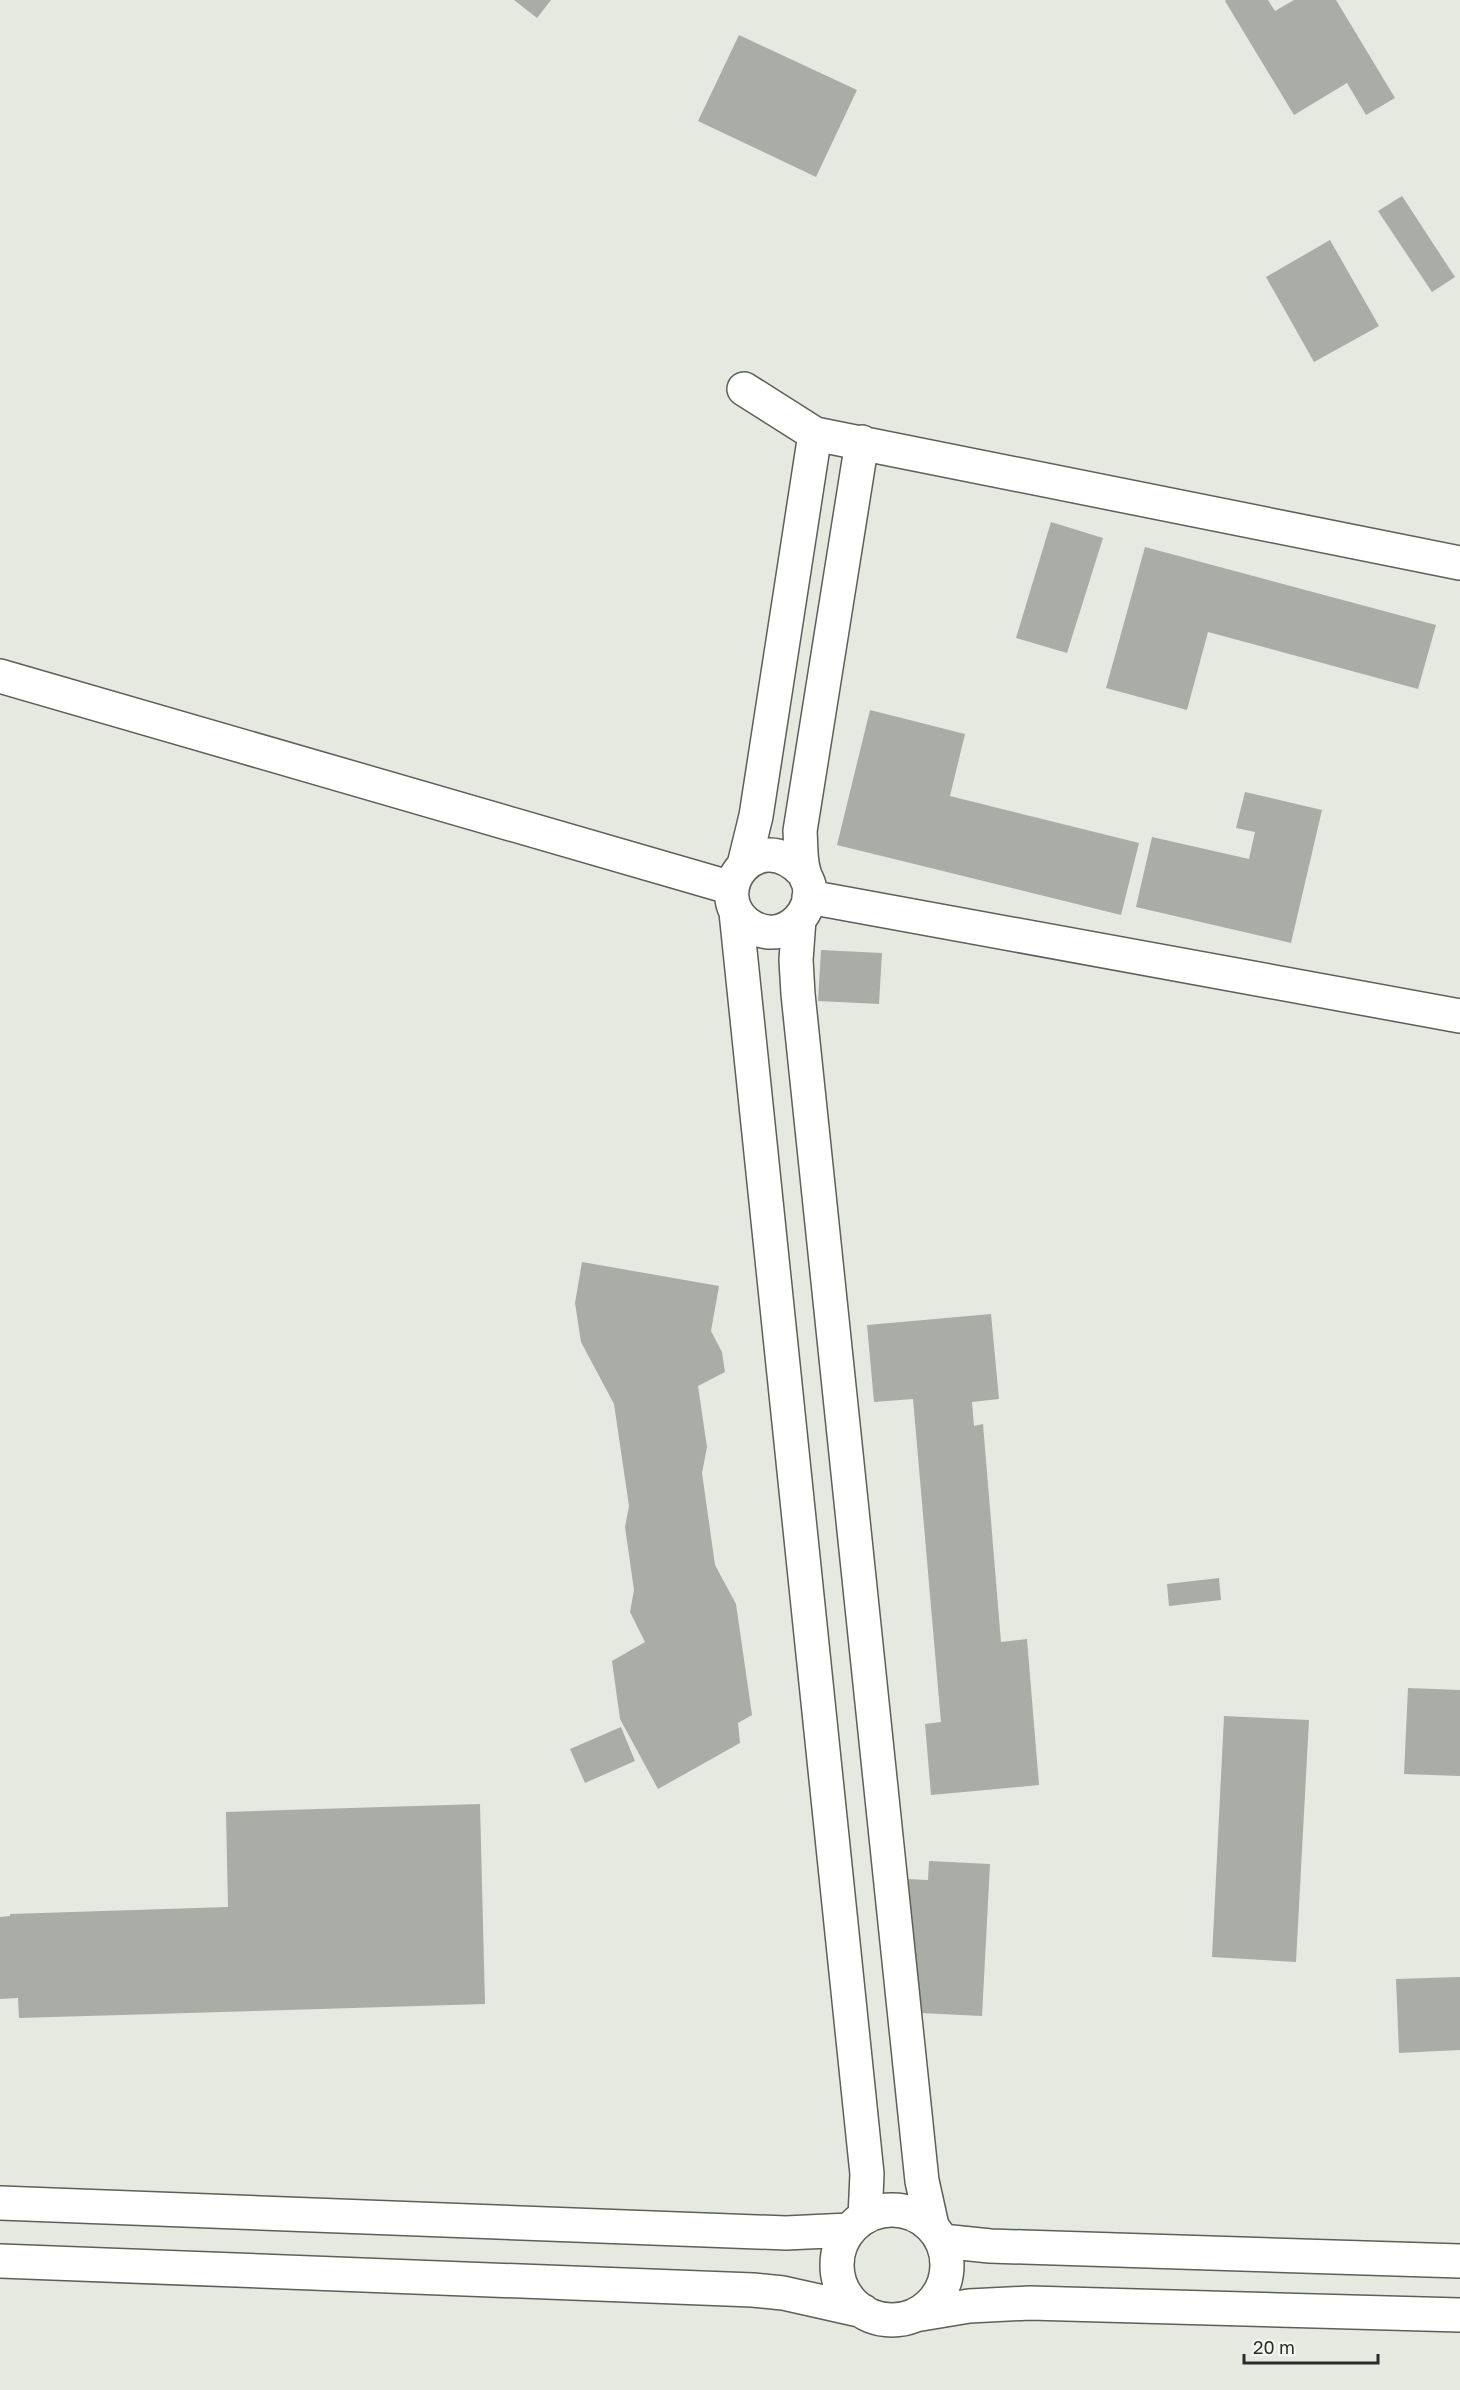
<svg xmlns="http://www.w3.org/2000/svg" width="1460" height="2390" viewBox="0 0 1460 2390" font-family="'Golos Text',sans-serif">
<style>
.building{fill:#aaada5}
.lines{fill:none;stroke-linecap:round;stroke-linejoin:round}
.minor-casing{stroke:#5d5f58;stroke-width:36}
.major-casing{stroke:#5d5f58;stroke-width:36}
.minor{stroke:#fff;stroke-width:33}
.major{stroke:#fff;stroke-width:33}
</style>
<rect width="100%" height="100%" fill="#e6e9e0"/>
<path class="building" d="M514 0H551L537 18Z
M1226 0H1268L1275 11 1294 0H1336L1395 98 1366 115 1347 83 1294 115 1225 1Z
M739 35 857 90 816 177 698 121Z
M1402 196 1455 277 1432 292 1378 211Z
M1330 240 1379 326 1314 362 1266 277Z
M1051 522 1103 538 1067 653 1016 638Z
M1145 547 1436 625 1418 689 1208 632 1187 710 1106 688Z
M870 710 965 734 950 796 1139 843 1121 915 837 845Z
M1245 792 1322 810 1291 943 1136 907 1152 837 1249 859 1255 832 1236 828Z
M821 950 882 953 879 1004 818 1001Z
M582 1262 719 1286 711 1331 722 1352 725 1372 698 1386 707 1447 702 1473 715 1565 736 1604 752 1715 738 1723 740 1743 658 1789 620 1719 612 1661 645 1642 630 1612 634 1590 625 1527 629 1506 614 1404 581 1342 575 1303Z
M991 1314 999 1399 972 1402 974 1426 983 1424 1001 1642 1027 1639 1039 1785 931 1795 925 1724 941 1722 913 1399 874 1402 867 1325Z
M1219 1578 1221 1600 1169 1606 1167 1584Z
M1408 1688 1460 1690V1776L1404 1774Z
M1224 1716 1309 1720 1296 1962 1212 1957Z
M621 1727 635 1761 585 1783 570 1749Z
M480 1804 485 2004 19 2018 18 1998 0 1999V1917L10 1916V1914L228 1907 226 1812Z
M929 1861 990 1864 982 2016 900 2012 907 1879 928 1880Z
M1460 1977V2050L1399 2053 1396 1979Z"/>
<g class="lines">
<g class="minor-casing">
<path id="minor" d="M744 389 815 434 1460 563
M0 676 732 888
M744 865 756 816 815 434
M803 872C758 824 706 890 746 923 755 930 768 934 780 931 800 925 813 905 809 885 808 881 805 877 804 872 800 860 801 844 800 831L862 442
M809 897 1460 1016
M736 912 867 2174 865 2217
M799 919 796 960 798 994 922 2181 932 2226"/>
</g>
<g class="major-casing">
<path id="major" d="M0 2203 786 2233 849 2230
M837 2265a55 55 0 1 1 110 0a55 55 0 1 1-110 0Z
M942 2241 990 2246 1460 2261
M0 2261 753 2290 783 2293 863 2311
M915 2315 969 2306 1030 2303 1460 2315"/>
</g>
<use href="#minor" class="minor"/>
<use href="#major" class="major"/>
</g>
<path d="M1244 2354v9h134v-9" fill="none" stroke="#2c2d2a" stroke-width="3"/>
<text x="1253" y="2354" font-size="18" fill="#2c2d2a" stroke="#f3f6ed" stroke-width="4.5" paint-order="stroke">20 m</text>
</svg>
